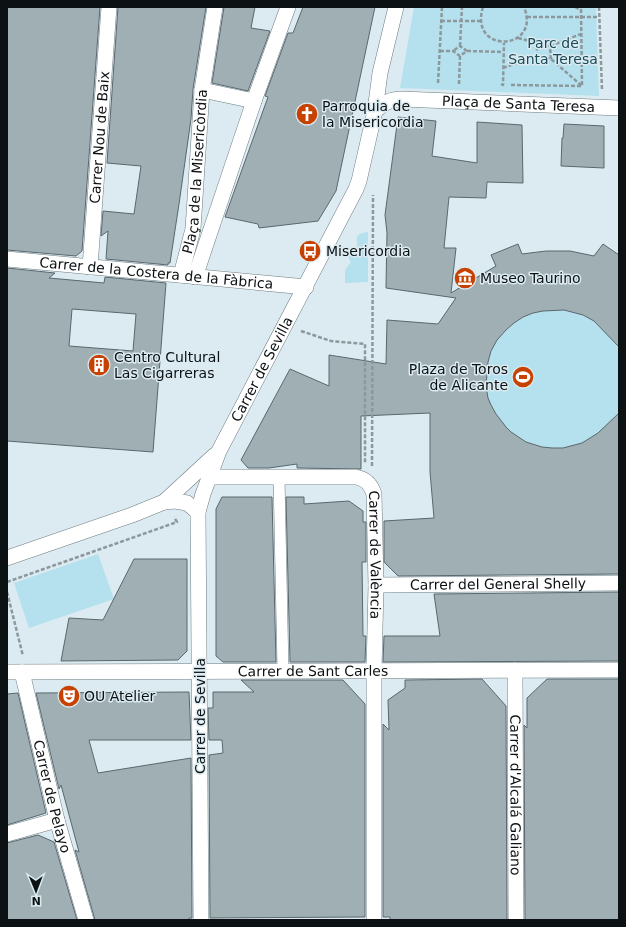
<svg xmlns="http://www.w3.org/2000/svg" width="626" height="927" viewBox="0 0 626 927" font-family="'DejaVu Sans',sans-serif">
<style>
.green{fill:#b5e0ee}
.building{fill:#9fafb4;stroke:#59686c;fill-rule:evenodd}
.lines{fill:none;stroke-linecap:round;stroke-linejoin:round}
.pedestrian-casing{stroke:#6e7d82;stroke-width:12}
.minor-casing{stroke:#6e7d82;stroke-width:16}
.path{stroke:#8c989c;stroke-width:2.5;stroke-dasharray:4 2;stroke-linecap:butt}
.pedestrian{stroke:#fff;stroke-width:11}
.minor{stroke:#fff;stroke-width:15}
.labels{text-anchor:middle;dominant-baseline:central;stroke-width:3;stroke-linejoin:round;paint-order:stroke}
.park-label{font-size:14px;fill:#1b4a57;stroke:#dbebf1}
.street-label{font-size:14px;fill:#0c1113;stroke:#dbebf1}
.poi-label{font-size:14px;fill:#0c1113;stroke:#dbebf1;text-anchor:start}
</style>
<rect width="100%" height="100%" fill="#dbebf1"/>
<path class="green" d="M414 7H596L599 96 400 88Z
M368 232V282L345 283V270L351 262 349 259V254L357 249C358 239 352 234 368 232Z
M518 244 522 254C550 250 566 250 593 256L603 244 619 255V490L564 507 432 339C443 316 455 292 476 277 482 273 489 269 495 266L491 255Z
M98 554 114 599 29 628 14 583Z"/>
<path class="building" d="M7 7H100L82 251 76 256 7 250Z
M118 7H206L193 89 191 119 179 204 170 263H168V265L106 259 108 231 101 236 103 211 134 214 141 166 107 163Z
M224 7H255L251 28 270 31 248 91 212 83Z
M303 7H375L336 191 318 221 259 228 258 224 225 217 268 97 265 96 288 33H293Z
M398 117 436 121 432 156 477 163V122L522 125 523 183 487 182 486 198 449 197 444 248H456L451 293 496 266 491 255 518 244 522 254 546 251H570L594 256 603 244 619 255V347L594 321 583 315 564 310 543 311 533 313 523 317 514 323 506 330 497 340 491 351 488 362 486 386 488 398 491 405 496 414 506 427 511 432 526 442 542 447 552 448H563L582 443 598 433 619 413V574L398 576 384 562V521L434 518 430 472V413L361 416V469L297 468V464L269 468H248L241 460 290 369 329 386V355L386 364 387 320 438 324 456 298 386 288 387 233 385 215Z
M564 124 604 126V168L561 166 562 138H563Z
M7 268 55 273 49 278 104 283 105 277 166 283 153 452 7 441ZM72 309 136 314 133 351 69 346Z
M222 497H272L276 662H223L216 656V509Z
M286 497H304V504L349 501 363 511V522H366V562H362L363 636H366L365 662H290Z
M134 559H187V651L178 660 61 661 69 618 103 620Z
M619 592V661L383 662 384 636H440L434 594Z
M482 679 506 706 507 920H390V917H383V724L389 730 388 700 405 688V680Z
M547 679H619V920H525L524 725 527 728V698Z
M241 680H343L365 704V917L210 918 209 755 223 753 222 740H209L208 708H213V692H254Z
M189 692 191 740H89L98 773 191 758 192 918H189V920H95L75 850 79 852 61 785 59 789 36 693Z
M18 693 46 813 7 825V694Z
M38 835 54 842 77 920H7V843Z"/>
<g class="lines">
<g class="pedestrian-casing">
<path id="pedestrian" d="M279 477 283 671"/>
</g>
<g class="minor-casing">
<g id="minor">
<path d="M202 90 254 101"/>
<path id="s1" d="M375 111C384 103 390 99 402 99L619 108"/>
<path id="s2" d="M7 259 306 287"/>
<path id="s3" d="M90 267 109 7"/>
<path id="s4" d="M181 275 193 229 202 90 215 7"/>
<path d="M195 277 254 101 288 7"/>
<path id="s5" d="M209 477H356C366 479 371 484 374 494L376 585 374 671V920"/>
<path d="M164 502 215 455"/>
<path d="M7 558 132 515 164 502 175 501 187 503 198 512"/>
<path id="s6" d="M376 585 619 583"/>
<path id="s7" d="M515 670 516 920"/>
<path id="s8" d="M7 672 619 670"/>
<path id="s9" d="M22 672 57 820 86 920"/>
<path d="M7 834 57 820"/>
<path id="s10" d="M201 920 198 512 203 494 219 451 356 189 359 181 375 111 380 73 396 7"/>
</g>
</g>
<path class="path" d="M483 7C468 55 542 51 524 7
M575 7 581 10
M599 7 602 90
M527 17H599
M441 21H481
M518 38 537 43
M460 46 462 7
M550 46 581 34
M440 51H453L460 56 467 51 460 46 453 51
M467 51 503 52
M551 59 550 46 537 43V56L551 59 582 86
M503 68 537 56
M438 83 442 7
M459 84 460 56
M501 84 503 85 504 43
M511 85 582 86 581 7
M301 331 331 341 365 344V463
M372 466 373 195
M7 582 177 522 174 517
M7 592 23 656"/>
<use href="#pedestrian" class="pedestrian"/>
<use href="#minor" class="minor"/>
</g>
<defs>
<g id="church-disc" transform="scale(1.15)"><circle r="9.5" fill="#c74100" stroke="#dbebf1"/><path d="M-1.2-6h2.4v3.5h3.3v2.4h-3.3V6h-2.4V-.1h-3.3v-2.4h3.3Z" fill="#fff"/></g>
<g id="bus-disc" transform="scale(1.15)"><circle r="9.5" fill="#c74100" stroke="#dbebf1"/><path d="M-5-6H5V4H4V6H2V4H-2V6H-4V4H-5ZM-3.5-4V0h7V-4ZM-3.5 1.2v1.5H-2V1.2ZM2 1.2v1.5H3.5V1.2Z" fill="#fff"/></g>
<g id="museum-disc" transform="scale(1.15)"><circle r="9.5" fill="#c74100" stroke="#dbebf1"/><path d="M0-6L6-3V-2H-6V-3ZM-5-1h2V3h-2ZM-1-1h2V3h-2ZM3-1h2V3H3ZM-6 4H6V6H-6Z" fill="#fff"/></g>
<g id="building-disc" transform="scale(1.15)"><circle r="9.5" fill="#c74100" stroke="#dbebf1"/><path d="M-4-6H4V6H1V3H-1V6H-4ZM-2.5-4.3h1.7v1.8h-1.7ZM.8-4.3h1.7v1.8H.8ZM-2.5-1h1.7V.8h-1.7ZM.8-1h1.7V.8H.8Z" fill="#fff"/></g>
<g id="stadium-disc" transform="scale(1.15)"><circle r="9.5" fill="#c74100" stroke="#dbebf1"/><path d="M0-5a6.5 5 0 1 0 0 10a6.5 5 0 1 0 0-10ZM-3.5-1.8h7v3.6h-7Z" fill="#fff"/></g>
<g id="theatre-disc" transform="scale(1.15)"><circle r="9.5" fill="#c74100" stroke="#dbebf1"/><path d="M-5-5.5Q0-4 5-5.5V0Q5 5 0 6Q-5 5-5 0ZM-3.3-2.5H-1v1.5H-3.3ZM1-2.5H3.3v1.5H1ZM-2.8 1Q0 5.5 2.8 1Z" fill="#fff"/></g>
</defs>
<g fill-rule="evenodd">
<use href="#church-disc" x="307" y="114"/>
<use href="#bus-disc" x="310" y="251"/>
<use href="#museum-disc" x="465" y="278"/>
<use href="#building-disc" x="99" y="365"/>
<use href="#stadium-disc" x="523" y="377"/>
<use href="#theatre-disc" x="69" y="696"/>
</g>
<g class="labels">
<g class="park-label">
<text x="553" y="43">Parc de<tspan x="553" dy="16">Santa Teresa</tspan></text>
</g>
<g class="street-label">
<text stroke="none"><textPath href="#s1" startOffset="147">Plaça de Santa Teresa</textPath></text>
<text stroke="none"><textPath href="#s3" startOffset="130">Carrer Nou de Baix</textPath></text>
<text stroke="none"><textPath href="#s4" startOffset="105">Plaça de la Misericòrdia</textPath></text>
<text stroke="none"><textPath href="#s2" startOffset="150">Carrer de la Costera de la Fàbrica</textPath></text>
<text stroke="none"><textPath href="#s10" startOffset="565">Carrer de Sevilla</textPath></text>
<text stroke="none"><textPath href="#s5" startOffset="234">Carrer de València</textPath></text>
<text stroke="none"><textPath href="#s6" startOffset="122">Carrer del General Shelly</textPath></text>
<text stroke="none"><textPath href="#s8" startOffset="306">Carrer de Sant Carles</textPath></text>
<text transform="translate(200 716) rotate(-90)">Carrer de Sevilla</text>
<text stroke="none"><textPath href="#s7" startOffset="125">Carrer d'Alcalá Galiano</textPath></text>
<text stroke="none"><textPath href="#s9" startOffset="128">Carrer de Pelayo</textPath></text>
</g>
<g class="poi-label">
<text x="322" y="106">Parroquia de<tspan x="322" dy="16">la Misericordia</tspan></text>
<text x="326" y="251">Misericordia</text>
<text x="480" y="278">Museo Taurino</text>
<text x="114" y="357">Centro Cultural<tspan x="114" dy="16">Las Cigarreras</tspan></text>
<text x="508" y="369" text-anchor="end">Plaza de Toros<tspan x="508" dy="16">de Alicante</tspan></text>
<text x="84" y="696">OU Atelier</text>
</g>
</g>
<rect width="626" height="927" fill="none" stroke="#0c1113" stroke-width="16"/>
<g transform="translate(36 891) rotate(179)" stroke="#dbebf1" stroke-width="3" paint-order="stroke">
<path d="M0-3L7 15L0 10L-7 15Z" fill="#0c1113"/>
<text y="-6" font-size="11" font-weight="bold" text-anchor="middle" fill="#0c1113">N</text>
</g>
</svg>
